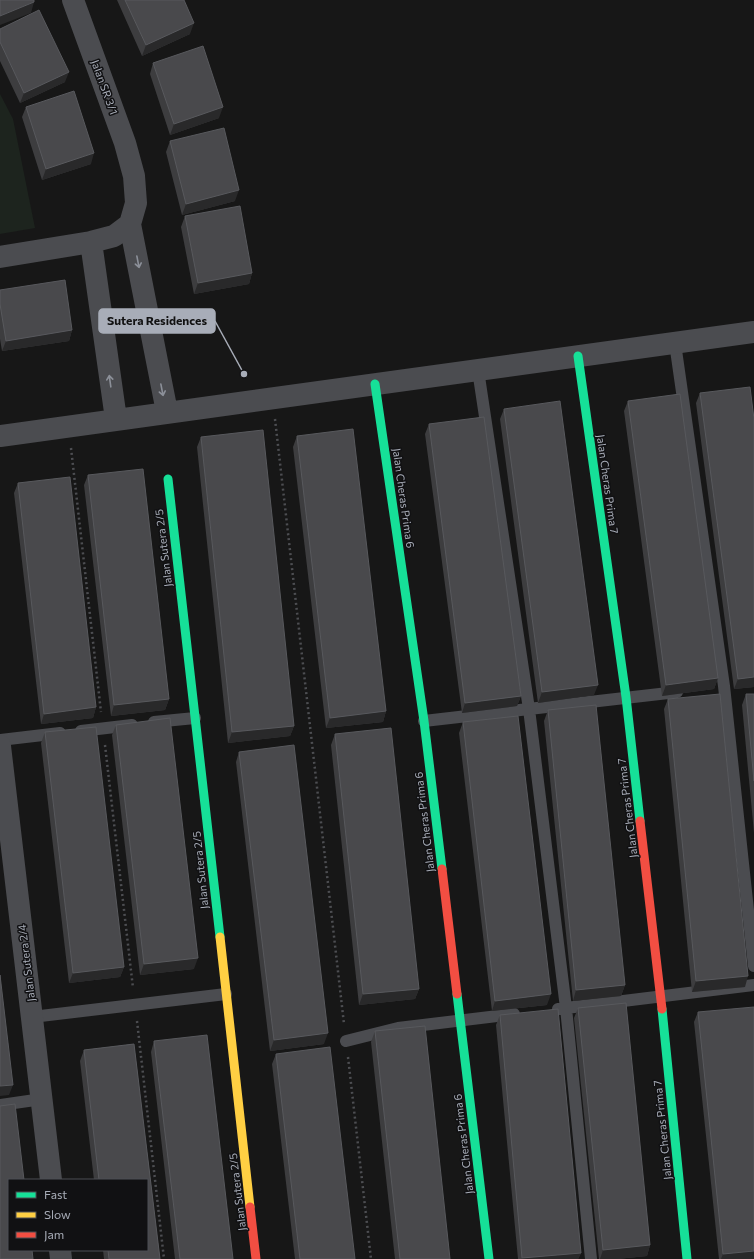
<svg xmlns="http://www.w3.org/2000/svg" width="754" height="1259" viewBox="0 0 754 1259" font-family="Commissioner,sans-serif">
<style>
.green{fill:#1d241e}
.lines{fill:none;stroke-linecap:round;stroke-linejoin:round}
.path{stroke:#4d4e52;stroke-width:2.5;stroke-dasharray:2 3;stroke-linecap:butt}
.lane{stroke:#4b4c50;stroke-width:12}
.street{stroke:#4b4c50;stroke-width:22}
.fast{stroke:#16e098;stroke-width:9}
.slow{stroke:#ffcf43;stroke-width:9}
.jam{stroke:#f24e42;stroke-width:9}
.wall{fill:#3d3d3f}
.shaded-wall{fill:#29292a}
.building{fill:#49494c;stroke:#58595d}
.oneway{stroke:#8c9099}
.labels{text-anchor:middle;dominant-baseline:central;stroke-width:3;stroke-linejoin:round;paint-order:stroke}
.street-label{font-size:11px;fill:#a8adb8;stroke:#111113}
.leader{fill:none;stroke:#a8adb8;stroke-width:1.5}
.callout-dot{fill:#a8adb8;stroke:#111113;stroke-width:1.5}
.callout{fill:#a8adb8;stroke:#a8adb8;stroke-width:1.5}
.callout-label{font-size:12px;text-anchor:middle;font-weight:bold;fill:#111}
</style>
<rect width="100%" height="100%" fill="#171717"/>
<path class="green" d="M0 94 13 119 35 228 0 234Z"/>
<g class="lines">
<path class="path" d="M275 419 344 1024
M71 448 101 712
M105 745 133 988
M137 1021 164 1259
M348 1057 371 1259"/>
<path class="lane" d="M675 343 724 686 754 966
M478 370 529 709 566 1008 591 1259
M424 721 677 692
M154 722 195 718
M81 731 132 725
M0 740 60 733
M558 1009 754 985
M32 1017 226 994
M346 1041 398 1028 514 1014
M0 1105 42 1099"/>
<path class="street" d="M130 224 167 412
M91 242 116 419
M0 257 91 242 114 236 130 224 136 203 134 176 125 143 73 0
M0 436 754 332
M0 746 51 1180
M60 1250 61 1259"/>
<path class="fast" d="M578 356 626 697 640 821
M375 384 424 721 442 869
M168 479 220 937
M457 994 489 1259
M662 1009 687 1259"/>
<path class="slow" d="M220 937 250 1207"/>
<path class="jam" d="M640 821 662 1009
M442 869 457 994
M250 1207 256 1259"/>
</g>
<path class="wall" d="M117 0H184L190 34 142 56Z
M0 29 65 82 20 103 0 61Z
M153 63 219 118 170 135 150 74Z
M26 107 91 164 42 180 22 117Z
M170 141 235 201 182 215 166 152Z
M185 216 252 273 249 284 194 294 181 227Z
M0 290 72 330 69 341 2 351 0 339Z
M700 393 754 687 734 689 696 403Z
M628 401 718 678 714 689 662 696 624 411Z
M504 409 594 695 538 703 500 419Z
M429 424 521 696 517 706 462 713 425 434Z
M297 436 386 711 383 722 326 728 293 447Z
M201 437 294 726 290 736 228 743 197 447Z
M88 475 169 699 165 710 111 716 84 485Z
M18 483 96 707 93 718 41 724 14 493Z
M746 694H754V833L742 705Z
M668 699 745 987 692 992 664 709Z
M548 710 625 985 621 996 573 1001 544 721Z
M463 722 547 1005 492 1011 459 733Z
M116 725 194 969 140 975 112 735Z
M45 732 124 967 120 977 69 983 41 743Z
M335 734 419 989 415 999 359 1005 331 745Z
M239 752 324 1044 270 1051 236 762Z
M578 1008 650 1245 647 1256 617 1259H599L574 1018Z
M698 1012 754 1259H719L694 1022Z
M500 1015 581 1253 578 1259H518L496 1025Z
M375 1031 450 1259H395L371 1042Z
M154 1041 233 1259H175L151 1052Z
M134 1044 160 1259H104L103 1250H147V1180H94L80 1061 84 1050Z
M276 1054 355 1259H295L272 1064Z"/>
<path class="shaded-wall" d="M34 2 31 13 0 25V16Z
M194 23 190 34 142 56 146 45Z
M69 72 65 82 20 103 24 93Z
M223 107 219 118 170 135 174 124Z
M94 153 91 164 42 180 46 169Z
M239 190 235 201 182 215 186 204Z
M252 273 249 284 194 294 198 283Z
M72 330 69 341 2 351 6 341Z
M754 677V687L734 689 738 679Z
M718 678 714 689 662 696 666 685Z
M598 685 594 695 538 703 542 692Z
M521 696 517 706 462 713 465 703Z
M169 699 165 710 111 716 114 705Z
M96 707 93 718 41 724 44 714Z
M386 711 383 722 326 728 330 718Z
M294 726 290 736 228 743 232 732Z
M198 958 194 969 140 975 144 964Z
M124 967 120 977 69 983 73 973Z
M748 976 745 987 692 992 696 981Z
M625 985 621 996 573 1001 576 990Z
M419 989 415 999 359 1005 363 994Z
M551 994 547 1005 492 1011 495 1001Z
M328 1033 324 1044 270 1051 274 1040Z
M13 1085 9 1095 0 1096V1086Z
M650 1245 647 1256 617 1259H600L603 1250Z
M754 1251V1259H721L723 1254Z
M581 1253 578 1259H522V1258Z"/>
<path class="building" d="M0 0H34V2L0 16Z
M125 0H184L194 23 146 45Z
M39 10 69 72 24 93 0 42V29Z
M203 46 223 107 174 124 153 63Z
M74 91 94 153 46 169 26 107Z
M224 128 239 190 186 204 170 141Z
M240 206 252 273 198 283 185 216Z
M65 280 72 330 6 341 0 304V290Z
M750 387 754 419V677L738 679 700 393Z
M680 394 718 678 666 685 628 401Z
M560 401 598 685 542 692 504 409Z
M484 417 521 696 465 703 429 424Z
M353 429 386 711 330 718 297 436Z
M263 430 294 726 232 732 201 437Z
M143 469 169 699 114 705 88 475Z
M70 477 96 707 44 714 18 483Z
M720 694 748 976 696 981 668 699Z
M746 694H754V781Z
M596 705 625 985 576 990 548 710Z
M518 716 551 994 495 1001 463 722Z
M170 718 198 958 144 964 116 725Z
M96 727 124 967 73 973 45 732Z
M391 728 419 989 363 994 335 734Z
M294 745 328 1033 274 1040 239 752Z
M0 975 13 1085 0 1086Z
M626 1003 650 1245 603 1250 578 1008Z
M754 1007V1251L723 1254 698 1012Z
M558 1009 581 1253 522 1258 500 1015Z
M425 1026 450 1259H400L375 1031Z
M207 1035 233 1259H180L154 1041Z
M134 1044 160 1259H109L108 1250H147V1180H99L84 1050Z
M330 1047 355 1259H300L276 1054Z
M15 1104 24 1180H9V1250H32L33 1259H0V1106Z"/>
<defs><path id="oneway-shaft" d="M-6 0H5M1.5-3L5.5 0L1.5 3" fill="none" stroke-width="1.6" stroke-linecap="round" stroke-linejoin="round"/></defs>
<g class="oneway">
<use href="#oneway-shaft" transform="translate(138 262) rotate(79)"/>
<use href="#oneway-shaft" transform="translate(110 381) rotate(-98)"/>
<use href="#oneway-shaft" transform="translate(162 390) rotate(79)"/>
</g>
<g class="labels">
<g class="street-label">
<text transform="translate(105 87) rotate(70)">Jalan SR 3/1</text>
<text transform="translate(608 484) rotate(82)">Jalan Cheras Prima 7</text>
<text transform="translate(404 498) rotate(82)">Jalan Cheras Prima 6</text>
<text transform="translate(163 548) rotate(-97)">Jalan Sutera 2/5</text>
<text transform="translate(627 808) rotate(-97)">Jalan Cheras Prima 7</text>
<text transform="translate(424 822) rotate(-97)">Jalan Cheras Prima 6</text>
<text transform="translate(200 870) rotate(-96)">Jalan Sutera 2/5</text>
<text transform="translate(26 963) rotate(-97)">Jalan Sutera 2/4</text>
<text transform="translate(662 1130) rotate(-96)">Jalan Cheras Prima 7</text>
<text transform="translate(463 1144) rotate(-97)">Jalan Cheras Prima 6</text>
<text transform="translate(237 1192) rotate(-97)">Jalan Sutera 2/5</text>
</g>
</g>
<path class="leader" d="M244 374L215 321"/>
<circle class="callout-dot" cx="244" cy="374" r="4"/>
<rect class="callout" x="99" y="309" width="116" height="24" rx="4"/>
<g class="callout-label">
<text x="157" y="325">Sutera Residences</text>
</g>
<rect x="8" y="1179" width="140" height="72" fill="#111113" stroke="#4d4f55"/>
<rect x="16" y="1192" width="20" height="6" fill="#16e098" stroke="#4d4f55"/>
<text x="44" y="1199" font-size="12" fill="#a8adb8">Fast</text>
<rect x="16" y="1212" width="20" height="6" fill="#ffcf43" stroke="#4d4f55"/>
<text x="44" y="1219" font-size="12" fill="#a8adb8">Slow</text>
<rect x="16" y="1232" width="20" height="6" fill="#f24e42" stroke="#4d4f55"/>
<text x="44" y="1239" font-size="12" fill="#a8adb8">Jam</text>
</svg>
